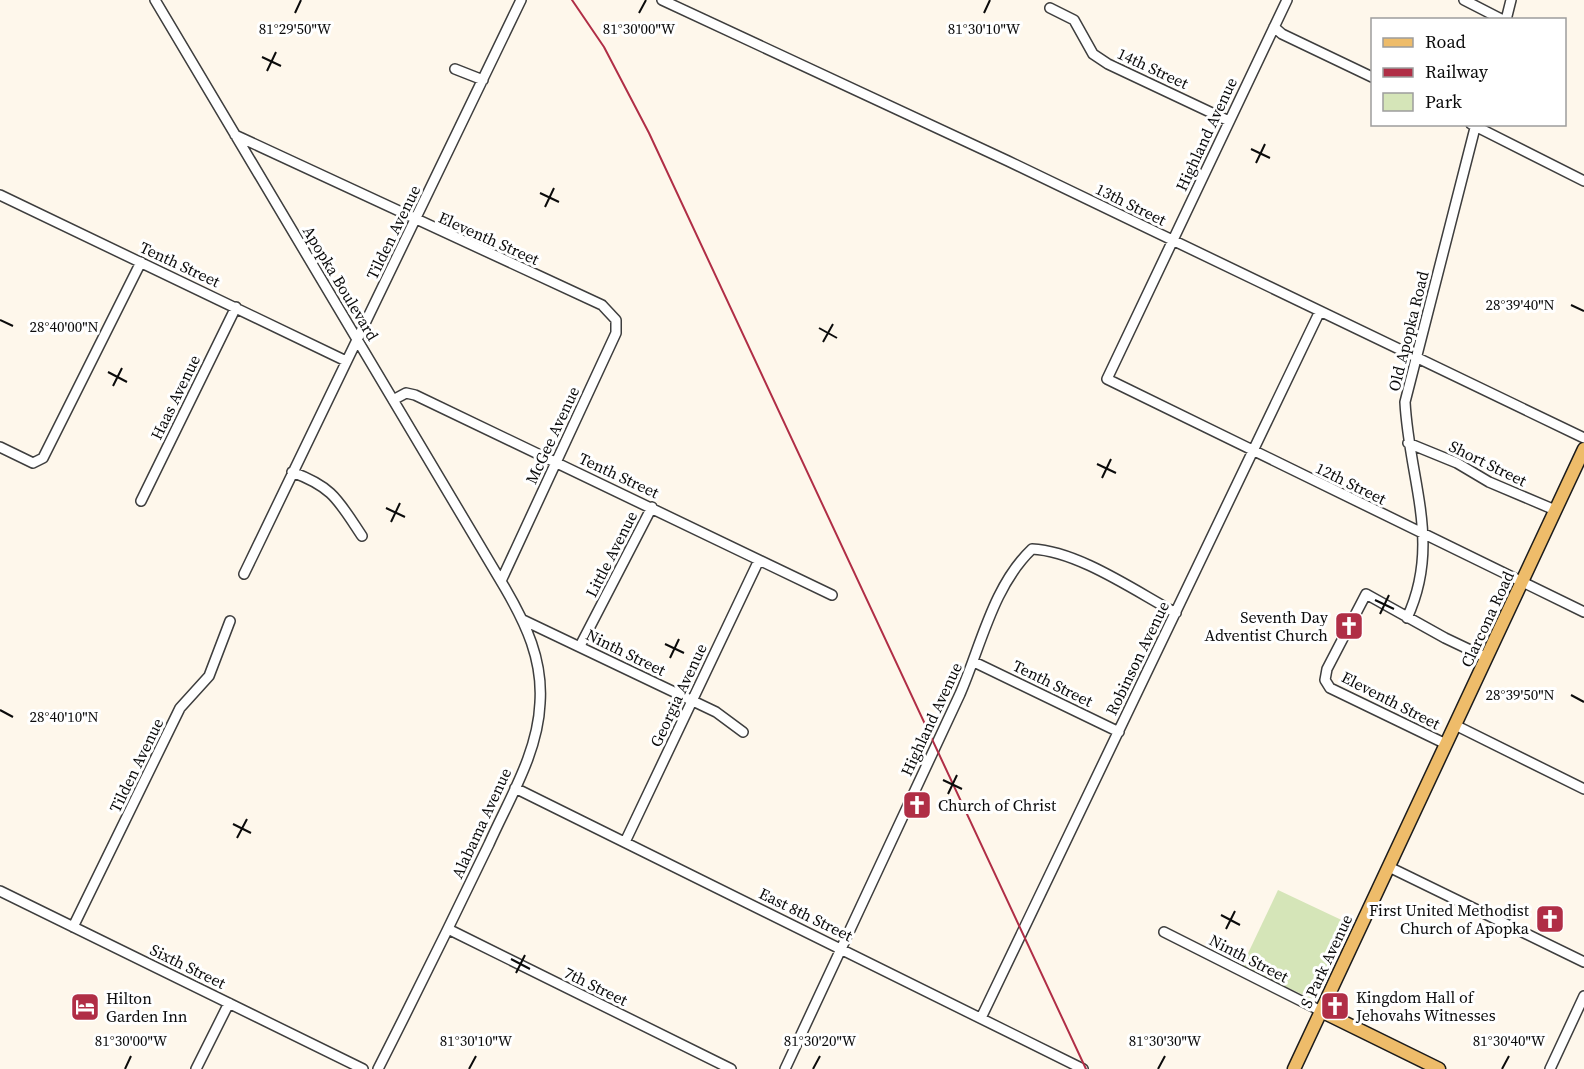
<svg xmlns="http://www.w3.org/2000/svg" width="1584" height="1069" viewBox="0 0 1584 1069" font-family="'Source Serif 4',serif">
<style>
.green{fill:#d5e5b8}
.lines{fill:none;stroke-linecap:round;stroke-linejoin:round}
.minor-casing{stroke:#3e3e3e;stroke-width:12}
.major-casing{stroke:#1c1c1c;stroke-width:15}
.minor{stroke:#fff;stroke-width:9}
.major{stroke:#eebc6a;stroke-width:12}
.rail{stroke:#b02e46;stroke-width:2}
.ticks{fill:none;stroke:#0b0b0b;stroke-width:2}
.labels{text-anchor:middle;dominant-baseline:central;stroke-width:6;stroke-linejoin:round;paint-order:stroke}
.street-label{font-size:16px;fill:#0b0b0b;stroke:#fff}
.poi-label{font-size:16px;fill:#0b0b0b;stroke:#fff;text-anchor:start}
.ticks-label{font-size:15px;text-anchor:middle;fill:#0b0b0b;stroke:#fff;stroke-width:6;stroke-linejoin:round;paint-order:stroke}
</style>
<rect width="100%" height="100%" fill="#fef7eb"/>
<path class="green" d="M1278 890 1350 924 1314 1000 1242 966Z"/>
<g class="lines">
<g class="minor-casing">
<path id="minor" d="M155 0 505 588C526 624 543 660 540 703 538 753 509 799 489 844 453 919 416 994 378 1069
M662 0 1008 161 1584 438
M1287 0 1107 379 1584 612
M1464 0 1503 20
M1050 8 1074 20 1093 54 1108 64 1229 121
M1506 20 1511 0
M1274 27 1282 34 1372 77
M455 69 483 80
M1471 124 1584 181
M235 135 602 305 616 320V333L501 581
M0 195 346 361
M393 400 406 393 415 395 832 595
M1408 443 1457 463 1489 482 1555 510
M0 447 33 463 43 458 141 262
M292 472C333 487 338 500 362 536
M141 501 236 307
M244 574 521 0
M1407 618C1442 543 1409 480 1405 402L1476 124
M523 620 716 712 743 732
M580 646 652 507
M974 662 1119 732
M1455 725 1584 789
M1446 744 1330 688 1325 680 1327 669 1366 594 1445 638 1487 658
M515 788 1083 1069
M625 842 759 560
M1389 867 1584 962
M0 891 363 1069
M73 927 180 708 209 676 230 621
M448 929 731 1069
M1164 932 1321 1011
M981 1018 1320 311
M196 1069 229 1003
M785 1069C843 944 902 819 960 694 981 646 993 586 1032 549 1078 551 1135 591 1176 613
M1550 1069 1584 996"/>
</g>
<g class="major-casing">
<path id="major" d="M1321 1011 1439 1069
M1294 1069 1584 449"/>
</g>
<use href="#minor" class="minor"/>
<use href="#major" class="major"/>
<path class="rail" d="M572 0 604 47 649 133 1086 1069"/>
</g>
<path class="ticks" d="M295 13 301 0M639 13 646 0M984 13 990 0M262 57 281 66M267 71 276 52M1251 149 1270 158M1256 163 1265 144M540 193 559 202M545 207 554 188M1571 305 1584 311M0 320 13 326M819 328 837 338M823 342 833 324M108 372 127 382M113 386 122 368M1097 464 1116 473M1102 478 1111 459M386 508 405 517M391 522 400 503M1375 600 1394 609M1380 614 1389 595M665 644 684 653M670 658 679 639M1571 695 1584 702M0 710 13 717M943 780 962 789M948 794 957 775M233 824 251 833M237 838 247 819M1221 915 1240 925M1226 929 1235 911M511 959 530 969M516 973 525 955M125 1069 131 1056M469 1069 476 1056M813 1069 820 1056M1158 1069 1165 1056M1502 1069 1509 1056"/>
<defs>
<g id="church-square" transform="scale(1.5)"><rect x="-9" y="-9" width="18" height="18" rx="4" fill="#b02e46" stroke="#fff"/><path d="M-1.2-6h2.4v3.5h3.3v2.4h-3.3V6h-2.4V-.1h-3.3v-2.4h3.3Z" fill="#fff"/></g>
<g id="hotel-square" transform="scale(1.5)"><rect x="-9" y="-9" width="18" height="18" rx="4" fill="#b02e46" stroke="#fff"/><path d="M-6-4.5h1.5V1H6V5H4.5V3h-9V5H-6ZM-4 0a1.8 1.8 0 1 1 3.6 0ZM.5 0V-2.5h3Q6-2.5 6 0Z" fill="#fff"/></g>
</defs>
<g fill-rule="evenodd">
<use href="#church-square" x="1349" y="626"/>
<use href="#church-square" x="917" y="805"/>
<use href="#church-square" x="1550" y="919"/>
<use href="#church-square" x="1335" y="1006"/>
<use href="#hotel-square" x="85" y="1007"/>
</g>
<g class="labels">
<g class="street-label">
<text transform="translate(1153 68) rotate(25)">14th Street</text>
<text transform="translate(1206 134) rotate(-65)">Highland Avenue</text>
<text transform="translate(1131 204) rotate(26)">13th Street</text>
<text transform="translate(393 232) rotate(-64)">Tilden Avenue</text>
<text transform="translate(489 238) rotate(24)">Eleventh Street</text>
<text transform="translate(180 264) rotate(25)">Tenth Street</text>
<text transform="translate(341 283) rotate(59)">Apopka Boulevard</text>
<text transform="translate(1408 331) rotate(-76)">Old Apopka Road</text>
<text transform="translate(175 397) rotate(-64)">Haas Avenue</text>
<text transform="translate(552 435) rotate(-65)">McGee Avenue</text>
<text transform="translate(1488 463) rotate(26)">Short Street</text>
<text transform="translate(619 475) rotate(25)">Tenth Street</text>
<text transform="translate(1351 483) rotate(26)">12th Street</text>
<text transform="translate(611 554) rotate(-63)">Little Avenue</text>
<text transform="translate(1487 619) rotate(-65)">Clarcona Road</text>
<text transform="translate(626 652) rotate(26)">Ninth Street</text>
<text transform="translate(1137 658) rotate(-64)">Robinson Avenue</text>
<text transform="translate(1053 683) rotate(26)">Tenth Street</text>
<text transform="translate(678 695) rotate(-65)">Georgia Avenue</text>
<text transform="translate(1391 700) rotate(27)">Eleventh Street</text>
<text transform="translate(931 719) rotate(-65)">Highland Avenue</text>
<text transform="translate(136 765) rotate(-64)">Tilden Avenue</text>
<text transform="translate(481 823) rotate(-65)">Alabama Avenue</text>
<text transform="translate(806 914) rotate(26)">East 8th Street</text>
<text transform="translate(1249 958) rotate(27)">Ninth Street</text>
<text transform="translate(1326 961) rotate(-65)">S Park Avenue</text>
<text transform="translate(188 966) rotate(26)">Sixth Street</text>
<text transform="translate(596 986) rotate(26)">7th Street</text>
</g>
<g class="poi-label">
<text x="1328" y="617" text-anchor="end">Seventh Day<tspan x="1328" dy="18">Adventist Church</tspan></text>
<text x="938" y="805">Church of Christ</text>
<text x="1529" y="910" text-anchor="end">First United Methodist<tspan x="1529" dy="18">Church of Apopka</tspan></text>
<text x="1356" y="997">Kingdom Hall of<tspan x="1356" dy="18">Jehovahs Witnesses</tspan></text>
<text x="106" y="998">Hilton<tspan x="106" dy="18">Garden Inn</tspan></text>
</g>
</g>
<g class="ticks-label">
<text x="295" y="34">81°29'50"W</text>
<text x="639" y="34">81°30'00"W</text>
<text x="984" y="34">81°30'10"W</text>
<text x="1520" y="310">28°39'40"N</text>
<text x="64" y="332">28°40'00"N</text>
<text x="1520" y="700">28°39'50"N</text>
<text x="64" y="722">28°40'10"N</text>
<text x="131" y="1046">81°30'00"W</text>
<text x="476" y="1046">81°30'10"W</text>
<text x="820" y="1046">81°30'20"W</text>
<text x="1165" y="1046">81°30'30"W</text>
<text x="1509" y="1046">81°30'40"W</text>
</g>
<rect x="1371" y="18" width="195" height="108" fill="#ffffff" stroke="#9d9d9d" stroke-width="1.5"/>
<rect x="1383" y="38" width="30" height="9" fill="#eebc6a" stroke="#9d9d9d" stroke-width="1.5"/>
<text x="1425" y="48" font-size="18" fill="#0b0b0b">Road</text>
<rect x="1383" y="68" width="30" height="9" fill="#b02e46" stroke="#9d9d9d" stroke-width="1.5"/>
<text x="1425" y="78" font-size="18" fill="#0b0b0b">Railway</text>
<rect x="1383" y="93" width="30" height="18" fill="#d5e5b8" stroke="#9d9d9d" stroke-width="1.5"/>
<text x="1425" y="108" font-size="18" fill="#0b0b0b">Park</text>
</svg>
